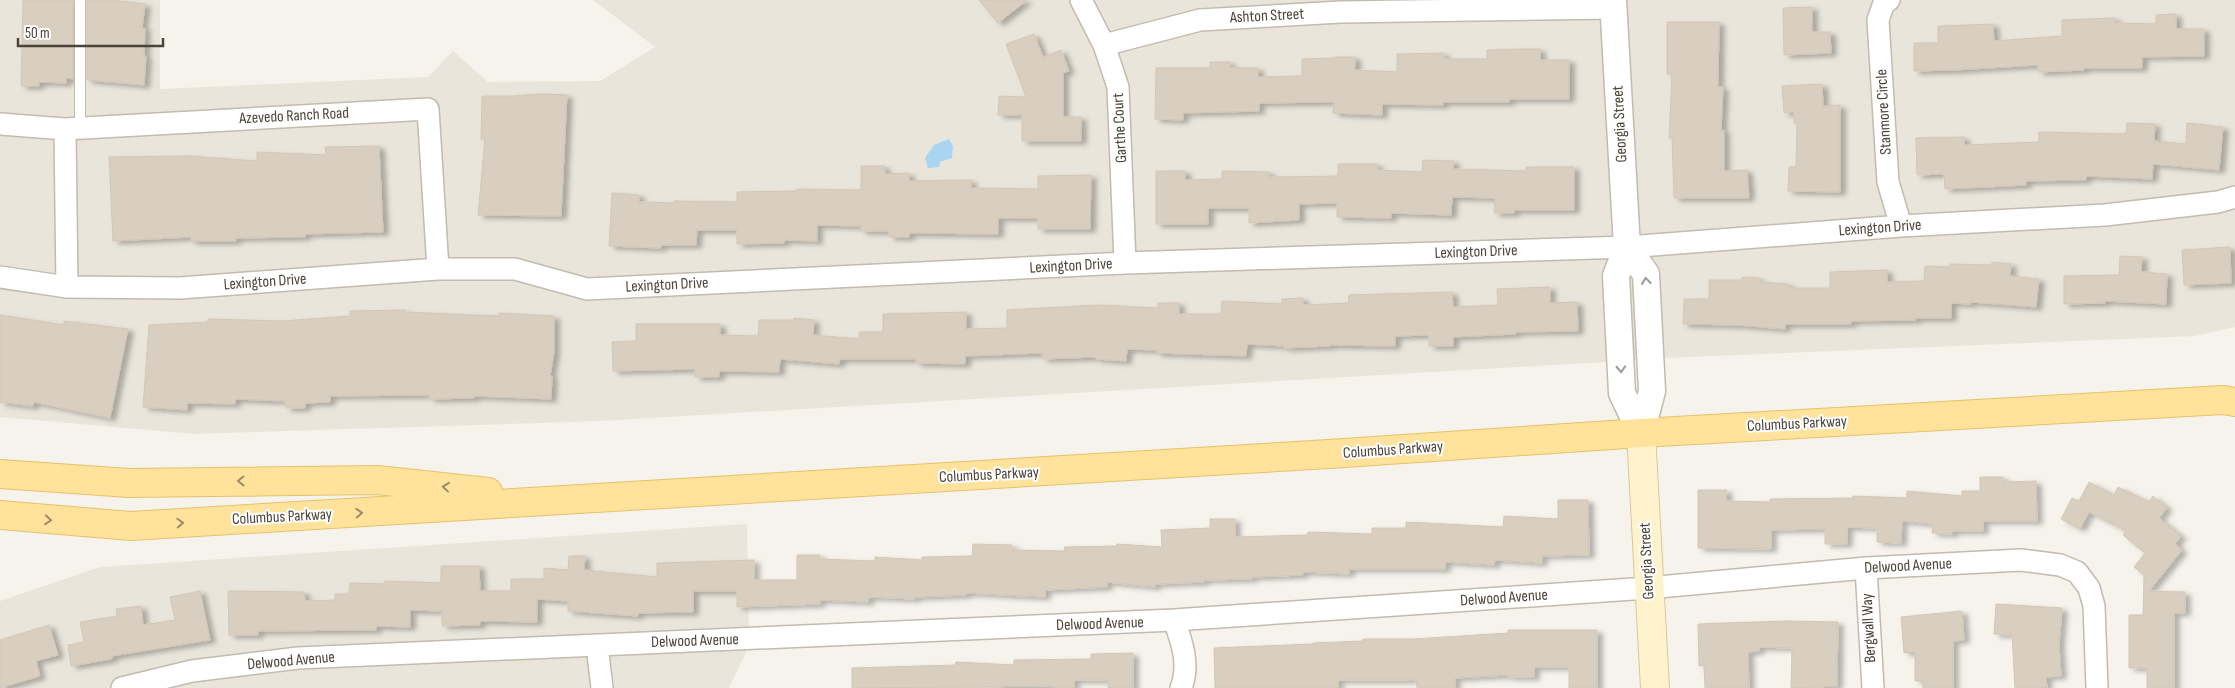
<svg xmlns="http://www.w3.org/2000/svg" width="2235" height="688" viewBox="0 0 2235 688" font-family="'Sofia Sans Condensed',sans-serif">
<style>
.residential{fill:#eae5da}
.water{fill:#a9d4f2}
.building{fill:#d8cfc1;stroke:#d3c7b4;filter:url(#shadow)}
.lines{fill:none;stroke-linecap:round;stroke-linejoin:round}
.service-casing{stroke:#c2bbae;stroke-width:12}
.minor-casing{stroke:#c2bbae;stroke-width:24}
.tertiary-casing{stroke:#c2bbae;stroke-width:29}
.secondary-casing{stroke:#d6c79b;stroke-width:30}
.primary-casing{stroke:#e6c16a;stroke-width:30}
.service{stroke:#fff;stroke-width:10}
.minor{stroke:#fff;stroke-width:21}
.tertiary{stroke:#fff;stroke-width:26}
.secondary{stroke:#fff3cd;stroke-width:28}
.primary{stroke:#ffe39c;stroke-width:28}
.oneway{stroke:#9c9892}
.oneway2{stroke:#9c8c66}
.labels{text-anchor:middle;dominant-baseline:central;stroke-width:4;stroke-linejoin:round;paint-order:stroke}
.street-label{font-size:16px;fill:#4b4439;stroke:#fff}
</style>
<defs>
<filter id="shadow"><feDropShadow dx="5.5" dy="3" stdDeviation="2.5" flood-color="#0004"/></filter>
</defs>
<rect width="100%" height="100%" fill="#f6f3ec"/>
<path class="residential" d="M0 0H160V89L428 77 453 51 488 82 600 81 655 47 593 0H2235V327L2195 336 1688 357 600 421 194 434 0 417Z
M747 524 749 646 729 688H0V601L100 567Z"/>
<path class="water" d="M949 139 953 146 952 158 940 162 939 167 928 168 925 158 934 145Z"/>
<path class="building" d="M23 0H73V79L66 78V83L39 82V86H21Z
M87 0H112L145 4 142 28H145L144 56H146L144 85 87 80Z
M979 0H1027L998 23Z
M1812 7V32H1830L1831 53 1784 55 1783 8Z
M2176 14V29H2204V56L2142 57V68H2084V70L2038 72V65L1955 70 1914 71V43H1938V26L1993 24 1994 41 2062 36V20L2115 18V23L2156 24V15Z
M1667 22H1719L1718 87H1723L1721 131 1724 130V171L1747 170 1749 198H1674L1672 138H1669L1672 74H1667Z
M1034 34 1043 57 1061 50 1069 71 1063 73V117H1081V141H1022V115H998L999 96 1026 97 1006 44Z
M1520 49H1540V60H1569V99H1509V102H1443V105L1382 104V115L1333 113 1334 102 1259 103V111L1183 113V120L1155 119 1156 68H1210V62H1230V68H1258V77L1302 76V59L1335 58V57H1355V70L1397 72V54L1444 53V59H1487V50Z
M1822 84 1823 106 1840 105V192L1788 191 1789 167H1796L1797 123H1794V112L1784 113 1782 86Z
M542 94 567 95 561 216 478 215 485 139H481L482 96H512Z
M2127 123 2155 124 2154 141 2186 144 2187 123 2223 127 2219 170 2153 164 2152 179 2086 176V180L2026 181V185L1945 189 1944 174 1917 175 1916 138 1964 137V145L2039 142V132L2126 134Z
M379 146 383 232 305 234V237L236 238V241H191V237L113 241 109 157 189 156 257 161V152L326 155 325 147Z
M1423 160 1454 161 1453 169 1526 171V167H1574V210H1514V213H1494L1495 198 1452 197 1451 215 1391 213V218L1337 217V203L1299 204V220L1249 223V208H1208V224H1156V171H1185V180L1222 179V171L1269 172V177L1338 176V164H1377V170L1422 172Z
M861 166H884L885 174 909 173V181L971 180V188L1038 189V176L1091 175 1090 229H1038V218H998V234L909 233V237H889V231H861V226L817 225V241L784 240V243L737 244V230H697L696 245H661V248L609 246 612 193 639 195V202L674 203V201L737 202V192L797 191V189L861 190Z
M2230 247 2231 283 2184 285 2182 250Z
M2120 256 2142 257 2141 272 2167 274 2166 304 2105 301V303L2064 304V276L2119 275Z
M1992 262 2011 264 2010 276 2039 279 2036 307 1971 302V304L1951 303V318H1915L1916 320 1851 321V324H1785V329L1738 325 1683 324 1684 299H1709V280H1741L1742 277 1759 278V282L1788 284V288H1830V272L1887 270V282L1924 281 1925 266 1949 267 1950 264 1992 265Z
M1550 287V303L1577 302 1578 331 1515 332 1516 334 1453 337V346H1429V335L1395 336V346L1330 345V346L1284 348V346L1247 344 1246 356 1157 353V350L1127 349 1126 361 1096 359V357L1043 359 1042 353 965 356V364L916 363V359H840L839 364 780 359 779 372 719 371V377H695V369L613 371 612 342 636 341V324H720V335L758 336 759 320H794V318L814 320 813 335 859 339V332H883V314L966 312V329L1007 328V310L1099 305 1158 308V303H1179V314H1221L1222 301 1282 304V299L1303 298V305L1348 303 1349 295 1452 292 1453 307 1498 305 1497 289Z
M405 310V312L499 316V313L554 316V352L550 376H552L551 399 474 396V398L430 399 429 395 330 396V402L305 403V408H286L285 401 235 399V404L187 403V410L143 407 149 325 208 322V319L282 321 350 316V311Z
M0 315 64 325V321L128 329 110 418 34 402 33 406 0 402Z
M1980 477H2003V482L2036 481 2037 521H1983V531H1953L1952 534 1932 533 1933 524 1902 521 1901 543 1877 542V528L1847 527V544H1825V529L1771 530V549L1698 548V490H1727L1726 501 1770 502V499L1853 498V496L1907 498V491L1962 496V491H1980Z
M2089 482 2114 495 2118 487 2149 502 2153 496 2167 508 2159 518 2181 536 2175 544 2182 550 2149 591 2185 592V613H2174V688H2147V668H2129V615H2143L2144 575 2134 567 2145 553 2123 535 2126 531 2089 512 2080 529 2061 519 2072 498 2079 501Z
M1558 500H1588L1589 555 1542 556V563L1495 560 1494 565 1445 562V569H1349V574L1303 572V575L1252 577V579L1204 580V582L1155 584V587L1107 582V587L1045 590V597L966 593V595L915 597V599L869 597 868 602 820 600V604L737 607V591H693V612L638 613V616L568 611V601L537 599V622L480 621V625L442 626V611L410 610V627L376 626V630L258 631V635H229L228 591 304 592 305 601 335 600V594H349L350 583 385 584V581L441 583V566H479L480 591H511V579H544V568L568 570 569 556H585L584 570 657 577V563L754 560V580H797V555H820V559L875 561V557L922 560V557L972 556 973 544 1012 545V550L1065 551 1064 547 1116 546 1117 544 1162 547 1161 530 1210 528V519H1235V537L1308 535V532L1372 534V528H1406V522L1503 527 1504 516 1558 519Z
M200 591 210 640 112 656V659L71 666 68 645 84 642 80 622 117 616 116 609 141 606 143 625 175 620 170 597Z
M1996 604 2062 608 2059 645 2061 676 2046 677 2047 688H2015L2012 635 1994 634Z
M1962 611 1964 640 1953 641V688H1923V681H1915V652L1904 653 1901 617Z
M1784 621 1838 622 1837 686 1791 688 1792 648 1759 647V651L1748 652 1749 688H1705L1704 665 1699 666 1698 624Z
M49 625 58 655 36 661 40 676 0 688V640Z
M1508 630H1597V688H1569V667H1534V677H1508V675L1455 678V688H1417L1416 680H1338V688H1215L1214 648 1313 644V643L1363 641V639H1414L1508 633Z
M1133 653V688H1108V680H1074V688H1055V686L852 688V668L955 665 956 662 1014 665V660L1091 659V654Z"/>
<g class="lines">
<g class="service-casing">
<path id="service" d="M80 127V0"/>
</g>
<g class="minor-casing">
<path id="minor" d="M1081 0 1104 45 1118 87 1125 263
M1889 0 1884 3 1878 20 1888 182 1901 226
M1104 45 1200 20 1341 12 1613 8
M0 124 65 129 428 109 438 269
M65 129 67 287 180 288 438 269H515L587 289 1125 263 1627 247 1901 226 2105 215 2218 202 2235 197
M0 277 67 287
M1866 568 1873 688
M1174 620C1182 642 1190 665 1181 688
M597 645 602 688
M122 688 192 671 298 658 1174 620 1648 588 1866 568 2021 560 2060 565 2077 572 2089 588 2094 606 2097 688"/>
</g>
<g class="tertiary-casing">
<path id="tertiary" d="M1613 0 1627 247 1616 276 1622 393 1641 433
M1627 247 1646 274 1652 391 1641 433"/>
</g>
<g class="secondary-casing">
<path id="secondary" d="M1641 433 1655 688"/>
</g>
<g class="primary-casing">
<path id="primary" d="M0 474 129 483 377 480 488 492
M0 515 131 526 1329 454 1641 433 2223 400 2235 402"/>
</g>
<use href="#service" class="service"/>
<use href="#minor" class="minor"/>
<use href="#tertiary" class="tertiary"/>
<use href="#secondary" class="secondary"/>
<use href="#primary" class="primary"/>
</g>
<defs><path id="oneway-chevron" d="M-2-3.5L2.5 0L-2 3.5" fill="none" stroke-width="1.6" stroke-linecap="round" stroke-linejoin="round" transform="scale(1.25)"/></defs>
<g class="oneway">
<use href="#oneway-chevron" transform="translate(1646 281) rotate(-97)"/>
<use href="#oneway-chevron" transform="translate(1621 369) rotate(87)"/>
</g>
<g class="oneway2">
<use href="#oneway-chevron" transform="translate(241 481) rotate(179)"/>
<use href="#oneway-chevron" transform="translate(446 487) rotate(-174)"/>
<use href="#oneway-chevron" transform="translate(359 513) rotate(-3)"/>
<use href="#oneway-chevron" transform="translate(48 520) rotate(5)"/>
<use href="#oneway-chevron" transform="translate(180 523) rotate(-3)"/>
</g>
<g class="labels">
<g class="street-label">
<text transform="translate(1267 16) rotate(-3)">Ashton Street</text>
<text transform="translate(1884 112) rotate(-93)">Stanmore Circle</text>
<text transform="translate(294 116) rotate(-3)">Azevedo Ranch Road</text>
<text transform="translate(1620 124) rotate(-93)">Georgia Street</text>
<text transform="translate(1120 128) rotate(-93)">Garthe Court</text>
<text transform="translate(1880 228) rotate(-4)">Lexington Drive</text>
<text transform="translate(1476 252) rotate(-2)">Lexington Drive</text>
<text transform="translate(1071 266) rotate(-3)">Lexington Drive</text>
<text transform="translate(265 282) rotate(-4)">Lexington Drive</text>
<text transform="translate(667 285) rotate(-3)">Lexington Drive</text>
<text transform="translate(1797 424) rotate(-3)">Columbus Parkway</text>
<text transform="translate(1393 450) rotate(-4)">Columbus Parkway</text>
<text transform="translate(989 475) rotate(-3)">Columbus Parkway</text>
<text transform="translate(282 517) rotate(-3)">Columbus Parkway</text>
<text transform="translate(1647 561) rotate(-93)">Georgia Street</text>
<text transform="translate(1908 566) rotate(-3)">Delwood Avenue</text>
<text transform="translate(1504 598) rotate(-4)">Delwood Avenue</text>
<text transform="translate(1100 624) rotate(-2)">Delwood Avenue</text>
<text transform="translate(1869 628) rotate(-93)">Bergwall Way</text>
<text transform="translate(695 641) rotate(-2)">Delwood Avenue</text>
<text transform="translate(291 661) rotate(-5)">Delwood Avenue</text>
</g>
</g>
<path d="M18 38v8h145v-8" fill="none" stroke="#4b4439" stroke-width="2.5"/>
<text x="25" y="38" font-size="15" fill="#4b4439" stroke="#ffffff" stroke-width="4" paint-order="stroke">50 m</text>
</svg>
